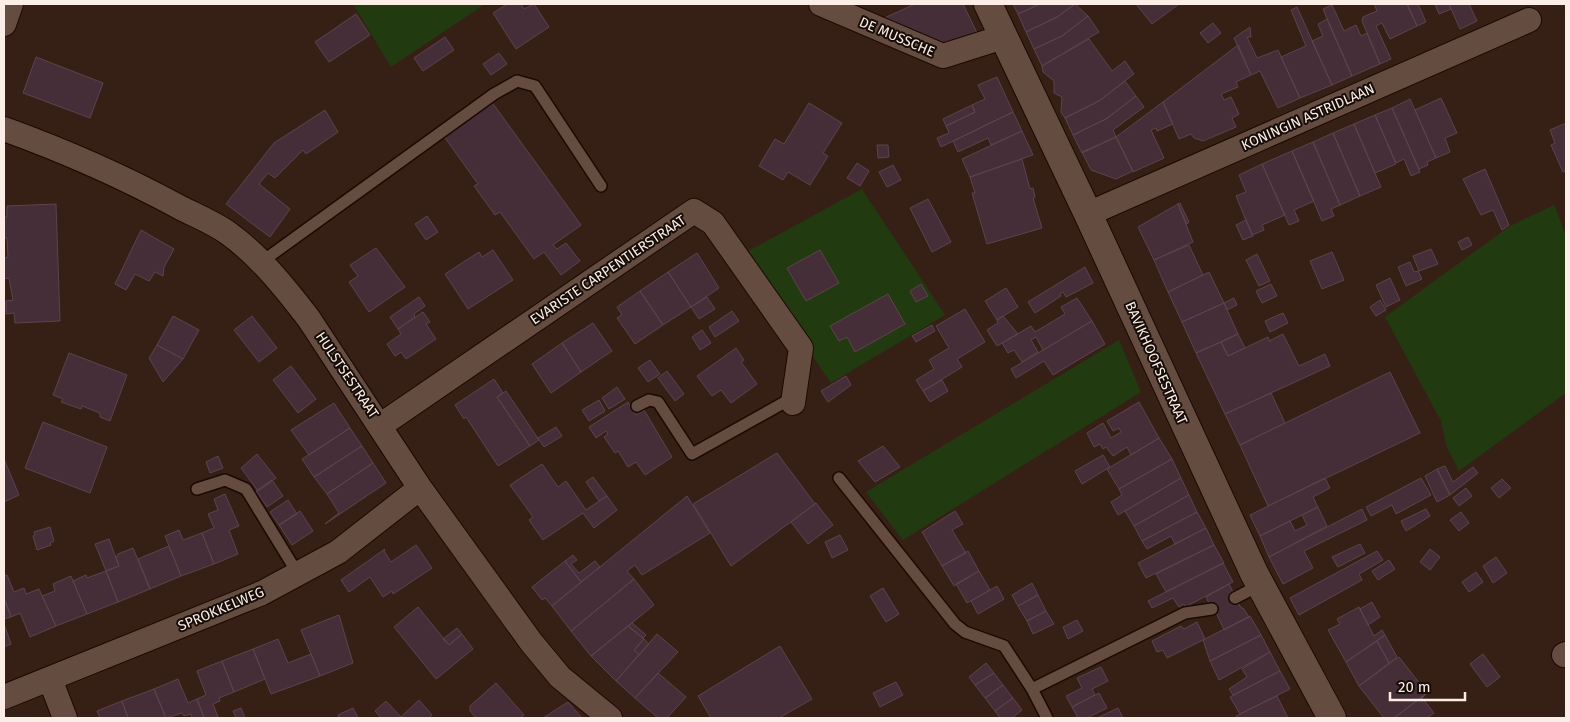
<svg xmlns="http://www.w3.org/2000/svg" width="1570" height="722" viewBox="0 0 1570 722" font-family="'Fira Sans',sans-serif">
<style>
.green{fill:#223a10}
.building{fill:#462e38;stroke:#5d434d}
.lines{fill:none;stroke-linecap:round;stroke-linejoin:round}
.lane-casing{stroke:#1c0902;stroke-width:14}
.street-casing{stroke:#1c0902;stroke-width:26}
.secondary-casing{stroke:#1c0902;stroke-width:30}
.lane{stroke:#654c40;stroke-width:11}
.street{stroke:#654c40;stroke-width:24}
.secondary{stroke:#654c40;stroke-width:28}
.labels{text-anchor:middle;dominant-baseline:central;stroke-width:4;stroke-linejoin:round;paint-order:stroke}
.street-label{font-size:14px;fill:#fcede6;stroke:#160d08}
</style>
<rect width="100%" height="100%" fill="#362015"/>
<path class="green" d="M353 4H485L391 67Z
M862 189 945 315 831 383 743 254Z
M1554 205 1566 235V393L1459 471 1446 445 1441 421 1385 317 1510 226Z
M1119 340 1141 392 903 540 866 492Z"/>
<path class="building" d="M507 4H521L524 9 534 4 549 27 516 49 493 13Z
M915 4H963L977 33 946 47 880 20Z
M1013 4H1040L1018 14Z
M1040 4H1075L1057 17 1026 32 1018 14Z
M1075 4 1088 16 1062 36 1034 49 1026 32 1057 17Z
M1136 4H1179L1152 24Z
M1374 4H1407L1417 26 1390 39 1382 23 1376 26 1391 59 1380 64 1362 21 1363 17 1377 11Z
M1407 4H1418L1426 22 1417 26Z
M1435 4H1449L1451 9 1439 14Z
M1449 4H1469L1477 21 1460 29Z
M1332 5 1344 31 1356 25 1361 36 1367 33 1380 64 1352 76 1323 9Z
M1297 7 1332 85 1300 98 1281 57 1306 46 1291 10Z
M356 14 370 35 329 62 315 42Z
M1088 16 1099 32 1042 66 1034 49 1062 36Z
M1327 19 1352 76 1332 85 1312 41 1323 36 1318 24Z
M1213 23 1221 33 1208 43 1200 33Z
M1250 27 1251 37H1247L1257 58 1278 50 1300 98 1278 108 1260 71 1251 75 1234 38Z
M445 37 454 50 423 71 414 58Z
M1089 39 1112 71 1125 61 1134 74 1099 101 1065 118 1061 112 1062 97 1054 93V81L1043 72 1042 66Z
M1238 45 1251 75 1236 82 1238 87 1221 94 1224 100 1231 97 1239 114 1232 118 1236 127 1203 141 1194 138 1191 134 1179 139 1163 102Z
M499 53 507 64 491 75 483 64Z
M36 57 103 83 90 118 23 93Z
M997 77 1013 112 941 147 937 138 949 133 946 126 975 112 972 105 985 99 978 85Z
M1125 81 1136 96 1106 119 1073 135 1065 118 1099 101Z
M1136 96 1144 107 1113 130 1116 137 1082 153 1073 135 1106 119Z
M1441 98 1457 133 1445 138 1450 152 1436 158 1415 110Z
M1410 99 1436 158 1427 162 1428 165 1419 169 1392 108Z
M491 101 581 225 553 245 557 249 566 243 580 261 561 275 544 252 534 259 500 212 495 215 474 186 478 184 443 135Z
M1163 102 1173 124 1157 131 1156 128 1151 130 1164 158 1133 172 1116 137Z
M809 103 842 123 823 153 828 156 810 185 788 172 783 180 759 166 775 139 784 144Z
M972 105 975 112 946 126 943 119Z
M1392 108 1420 172 1411 176 1404 159 1396 163 1375 115Z
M325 110 338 132 306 154 303 150 275 178 268 173 259 184 290 209 270 237 226 204 274 143Z
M1013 112 1022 131 991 145 988 138 958 152 953 141Z
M1375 115 1396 164 1375 173 1354 124Z
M1566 123V171L1563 172 1551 145 1555 143 1550 130Z
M1354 124 1381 187 1360 196 1333 133Z
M1022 131 1033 155 970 177 962 159Z
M1333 133 1360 196 1340 205 1313 142Z
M1116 137 1133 171 1116 179 1091 170 1082 152Z
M1313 142 1340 205 1331 209 1334 216 1322 221 1292 151Z
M877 145H888L889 157 878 158Z
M1292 151 1314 201 1294 210 1299 221 1289 225 1262 164Z
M1022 159 1030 189 1033 188 1035 197 1033 198 1042 228 987 244 972 193H975L970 177Z
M857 163 869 171 860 186 847 178Z
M1262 164 1285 215 1262 225 1264 230 1252 235 1236 196 1246 192 1239 175Z
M893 165 901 180 887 187 879 172Z
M1485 169 1509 225 1502 230 1493 210 1481 215 1463 179Z
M928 199 951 242 932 252 910 208Z
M1180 203 1189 222 1187 224 1178 204Z
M56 204 60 321 15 323 14 313 6 314V301L13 300 9 278 4 279V258L8 257 7 238H4V217H7V206Z
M1178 204 1193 242 1154 260 1138 227Z
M427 216 438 232 426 240 415 224Z
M1246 220 1253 236 1243 240 1236 225Z
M141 230 174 249 164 267 163 276 155 272 149 281 135 274 126 290 115 284Z
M1468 237 1472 245 1462 250 1458 242Z
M1189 245 1203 275 1168 292 1154 260Z
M376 248 405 287 369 312 349 282 358 276 350 265Z
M1431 249 1438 264 1419 271 1413 256Z
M493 250 513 280 468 309 445 274 479 252 482 257Z
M820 250 839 283 806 301 787 268Z
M1332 252 1344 280 1322 289 1310 261Z
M697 253 719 288 691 307 668 272Z
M1257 254 1270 281 1259 286 1246 260Z
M1410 262 1414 272 1418 271 1422 279 1406 286 1398 267Z
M1085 267 1093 283 1066 297 1063 292 1060 294 1061 296 1035 313 1028 302Z
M668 272 691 307 663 325 640 291Z
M1209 272 1224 303 1182 322 1168 292Z
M1390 278 1400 300 1386 307 1376 285Z
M921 284 928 296 916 302 910 291Z
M1271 284 1277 296 1262 303 1256 291Z
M1006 288 1018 307 997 320 985 301Z
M640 291 663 325 635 344 617 318 622 315 617 307Z
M888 294 905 324 855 352 847 337 839 341 830 326Z
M419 297 425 306 414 314 415 317 398 329 390 317Z
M707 297 715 309 699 319 691 307Z
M1077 298 1092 321 1043 350 1036 337 1031 340 1038 352 1022 362 1014 350 1008 353 1002 343 1031 326 1035 332 1065 314 1061 307Z
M1234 298 1237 305 1227 310 1224 303Z
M1380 300 1386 310 1376 316 1370 307Z
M1224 303 1238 334 1196 353 1182 322Z
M965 309 985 342 957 359 962 367 923 391 916 380 934 369 929 360 949 348 936 326Z
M732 311 739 321 715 337 709 327Z
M423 312 430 322 426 324 436 339 406 359 401 352 395 356 387 344 401 334 398 329Z
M1283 313 1288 323 1270 332 1265 321Z
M173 316 199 330 183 359 157 345Z
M252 316 277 348 259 362 234 330Z
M1003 316 1018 334 997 346 987 330 998 323 997 320Z
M1092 321 1105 344 1053 375 1044 361 1016 378 1011 369Z
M593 323 612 351 581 372 562 343Z
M932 325 935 331 916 342 912 336Z
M702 330 711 343 700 350 692 337Z
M1238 334 1245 348 1228 356 1221 342Z
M1283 334 1299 366 1325 354 1330 366 1225 414 1196 353 1221 342 1228 356 1268 337 1269 341Z
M562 343 581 372 551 393 532 364Z
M157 345 183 359 163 382 149 358Z
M736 348 744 360 741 362 757 384 731 403 721 390 712 396 697 376Z
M69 353 127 375 110 421 100 417V413L82 406 81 409 61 402 63 399 53 395Z
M650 360 660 374 648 382 638 368Z
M291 366 316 399 298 413 273 380Z
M667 371 684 394 675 401 658 378Z
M1390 372 1420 433 1268 506 1240 445Z
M846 376 851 385 828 402 821 391Z
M494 379 503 393 497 397 530 446 498 466 466 417 464 419 455 405Z
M942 380 948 391 930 402 923 391Z
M617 387 625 399 609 409 602 398Z
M506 391 539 440 530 446 497 397Z
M1271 393 1285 423 1240 445 1225 414Z
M599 400 605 411 589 421 582 410Z
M628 402 636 415 644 410 672 457 645 475 636 462 628 467 618 451 615 453 604 437 608 434 606 431 596 438 589 427Z
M1139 402 1159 438 1131 455 1127 447 1113 456 1106 447 1103 449 1100 444 1094 447 1087 433 1103 423 1111 438 1121 432 1119 428 1113 431 1107 421Z
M334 403 350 428 309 455 291 430Z
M43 422 107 447 90 493 25 468Z
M556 427 562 436 544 447 538 438Z
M350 428 362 446 314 477 302 459Z
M1159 438 1172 459 1119 489 1107 469Z
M362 446 373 463 327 494 314 477Z
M883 446 900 467 875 482 858 461Z
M777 453 815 504 731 566 693 504Z
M257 454 276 478 258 491 241 468Z
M1103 455 1110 467 1082 484 1075 471Z
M218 456 223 468 210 473 206 462Z
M4 459 19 495 4 502Z
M1172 459 1181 478 1118 515 1111 502 1122 495 1119 489Z
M373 463 386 483 325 524 339 513 327 494Z
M542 464 558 487 566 481 586 510 607 496 617 510 594 528 583 513 543 540 529 520 533 517 510 485Z
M1445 466 1453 482 1473 467 1478 473 1450 495 1437 469Z
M1437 469 1450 495 1437 502 1425 476Z
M593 477 607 496 599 501 586 482Z
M1181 478 1189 495 1134 526 1125 511Z
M1325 478 1330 488 1313 497 1318 507 1260 536 1250 515Z
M1421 478 1431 495 1396 514 1392 505 1371 516 1366 507Z
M1502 479 1511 488 1499 498 1491 488Z
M272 480 283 496 267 507 256 491Z
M1466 488 1472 496 1459 506 1453 498Z
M225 494 239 526 229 530 238 554 214 564 202 533 214 528 208 514 218 510 214 499Z
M1189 495 1197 512 1142 541 1134 526Z
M687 496 710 533 642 575 635 565 627 571 634 579 571 631 552 606Z
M288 500 297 514 279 525 270 512Z
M816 503 833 525 808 544 791 522Z
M1318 507 1327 526 1269 557 1260 536 1290 521 1295 531 1307 525 1302 515Z
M1362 509 1367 520 1304 551 1313 568 1283 584 1269 557Z
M1426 509 1430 516 1406 531 1401 521Z
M300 511 313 531 292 545 279 525Z
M955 511 963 524 952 530 966 553 942 566 922 532Z
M1197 512 1206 528 1175 544 1171 536 1147 549 1142 541Z
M1461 512 1469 523 1459 531 1450 520Z
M50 527 54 541 50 543 51 545 37 550 33 536 35 535 34 532Z
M1206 528 1214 545 1146 578 1138 563Z
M179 530 183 540 202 533 214 564 181 576 165 536Z
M840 535 848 550 832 558 825 542Z
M109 539 119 566 106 571 95 544Z
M1360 544 1365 553 1338 567 1332 557Z
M416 545 432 568 393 594 392 591 383 597 370 577 349 592 341 580 385 549 384 551 391 562Z
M1214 545 1224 563 1166 592 1156 574Z
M169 546 181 576 150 589 138 559Z
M133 548 150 589 118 602 106 571 119 566 116 558 118 554Z
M1430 549 1440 557 1430 570 1420 562Z
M968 551 979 571 954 586 942 566Z
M1377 551 1383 560 1359 574 1362 580 1299 615 1290 598Z
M573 555 577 560 571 564 579 573 595 561 600 567 581 582 565 561Z
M1496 557 1507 573 1493 583 1483 566Z
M1389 560 1395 569 1378 580 1372 571Z
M565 561 581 582 552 606 545 598 542 600 532 587Z
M1223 563 1233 582 1185 607 1184 604 1179 607 1173 598 1152 608 1148 601Z
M106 571 118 602 87 614 73 581 86 575 87 578Z
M979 571 990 590 967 603 956 584Z
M1476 572 1483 582 1469 592 1462 582Z
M7 575 14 592 24 588 26 594 39 589 56 626 30 637 20 613 11 617 4 598V576Z
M71 576 87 614 56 626 42 596 55 591 53 584Z
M634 579 654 605 591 656 571 631Z
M1032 583 1038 595 1018 606 1012 595Z
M1229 584 1241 608H1243L1249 617 1224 630 1216 612 1214 614 1206 597Z
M997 586 1004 599 978 614 971 601Z
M883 588 899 614 886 622 870 596Z
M1038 595 1046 611 1027 621 1018 606Z
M4 598 11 617 4 619Z
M1372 602 1380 617 1368 625 1360 609Z
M418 607 449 645 462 634 473 649 436 679 394 627Z
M1359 607 1374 636 1382 630 1385 635 1346 662 1328 630 1340 624 1337 619Z
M1046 611 1054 624 1033 634 1027 621Z
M339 615 353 663 320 676 301 630Z
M1250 616 1261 635 1210 661 1203 640Z
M1077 620 1083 631 1068 639 1063 627Z
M1197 622 1205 639 1167 658 1163 650 1157 652 1152 641 1181 626 1184 629Z
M632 623 646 635 643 638 628 626Z
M4 624 11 644 4 647Z
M628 626 644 639 634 650 639 655 616 681 591 656Z
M457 628 462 634 449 645 443 639Z
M657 634 678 652 635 698 616 681Z
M1261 635 1270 652 1219 680 1210 661Z
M1385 635 1397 657 1389 663 1377 641Z
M278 639 288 663 311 654 320 676 271 694 253 649Z
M644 639 649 644 639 655 634 650Z
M1377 641 1389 663 1359 686 1346 662Z
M780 646 812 699 779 718H711L698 696Z
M253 649 265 679 234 692 222 661Z
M1270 652 1280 671 1233 695 1229 689 1247 677 1242 669Z
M1483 654 1500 677 1487 687 1470 664Z
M1399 657 1427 693 1394 718H1384L1359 686Z
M222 661 234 692 219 698 220 701 213 704 218 717 204 718 197 699 206 695 197 671Z
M986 663 994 673 975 685 969 677Z
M1101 667 1108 681 1092 689 1095 695 1072 707 1066 696 1082 688 1077 678Z
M1280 671 1290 689 1240 714 1230 697Z
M658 673 686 697 667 718H658L635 698Z
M994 673 1003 685 985 698 975 685Z
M178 679 188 703 197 699 204 718H192L191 714 184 716 182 713 166 718 154 689Z
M896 682 903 695 880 707 873 693Z
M496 683 524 715 520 718H476L470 711V706Z
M1003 685 1013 698 995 711 985 698Z
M154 689 166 718H128L122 701Z
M1099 693 1107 708 1087 718H1078L1072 707Z
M1427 693 1422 698 1434 713 1427 718H1394Z
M1277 696 1288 718H1237L1236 716Z
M1013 698 1022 710 1012 718H1000L995 711Z
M419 700 432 715 428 718H381L375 711 386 701 401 717Z
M122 701 128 718H100L97 711Z
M568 702 582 718H543Z
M241 708 245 718H236L233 711Z
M353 708 358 718H339L338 715Z
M1118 708 1123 718H1097Z"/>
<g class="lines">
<g class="lane-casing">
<path id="lane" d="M260 263 494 94 517 81 535 86 601 186
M637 406 649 400 658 402 692 454 794 397
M839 478 955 624 965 632 1004 646 1032 689
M197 489 225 480 246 489 298 574
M1235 598 1260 585
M1047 718 1032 689 1185 613 1212 609"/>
</g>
<g class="street-casing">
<path id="street" d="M821 4 943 56 1003 37
M4 24 11 4
M4 129C65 151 124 177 181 208 197 216 214 223 228 233 259 255 286 289 309 319L420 488 531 642 560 677 610 718
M1088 214 1529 20
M381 425 694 211 713 223 801 348 793 403
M1564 655 1566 654
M50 679 65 718
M4 697 262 593 338 552 420 488"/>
</g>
<g class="secondary-casing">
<path id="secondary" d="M988 4 1088 214 1254 573 1332 718"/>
</g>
<use href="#lane" class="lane"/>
<use href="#street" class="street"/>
<use href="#secondary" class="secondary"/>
</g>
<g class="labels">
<g class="street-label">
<text transform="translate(897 37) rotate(23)">DE MUSSCHE</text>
<text transform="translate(1308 117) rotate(-24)">KONINGIN ASTRIDLAAN</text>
<text transform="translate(608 270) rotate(-34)">EVARISTE CARPENTIERSTRAAT</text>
<text transform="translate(1156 363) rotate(66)">BAVIKHOOFSESTRAAT</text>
<text transform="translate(347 375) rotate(56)">HULSTSESTRAAT</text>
<text transform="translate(221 609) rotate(-23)">SPROKKELWEG</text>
</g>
</g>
<rect width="1570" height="722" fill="none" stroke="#fcede6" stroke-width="10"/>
<path d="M1390 692v8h75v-8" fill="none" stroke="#fcede6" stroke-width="2.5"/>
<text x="1398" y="692" font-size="15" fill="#fcede6" stroke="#160d08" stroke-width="4" paint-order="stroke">20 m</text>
</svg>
